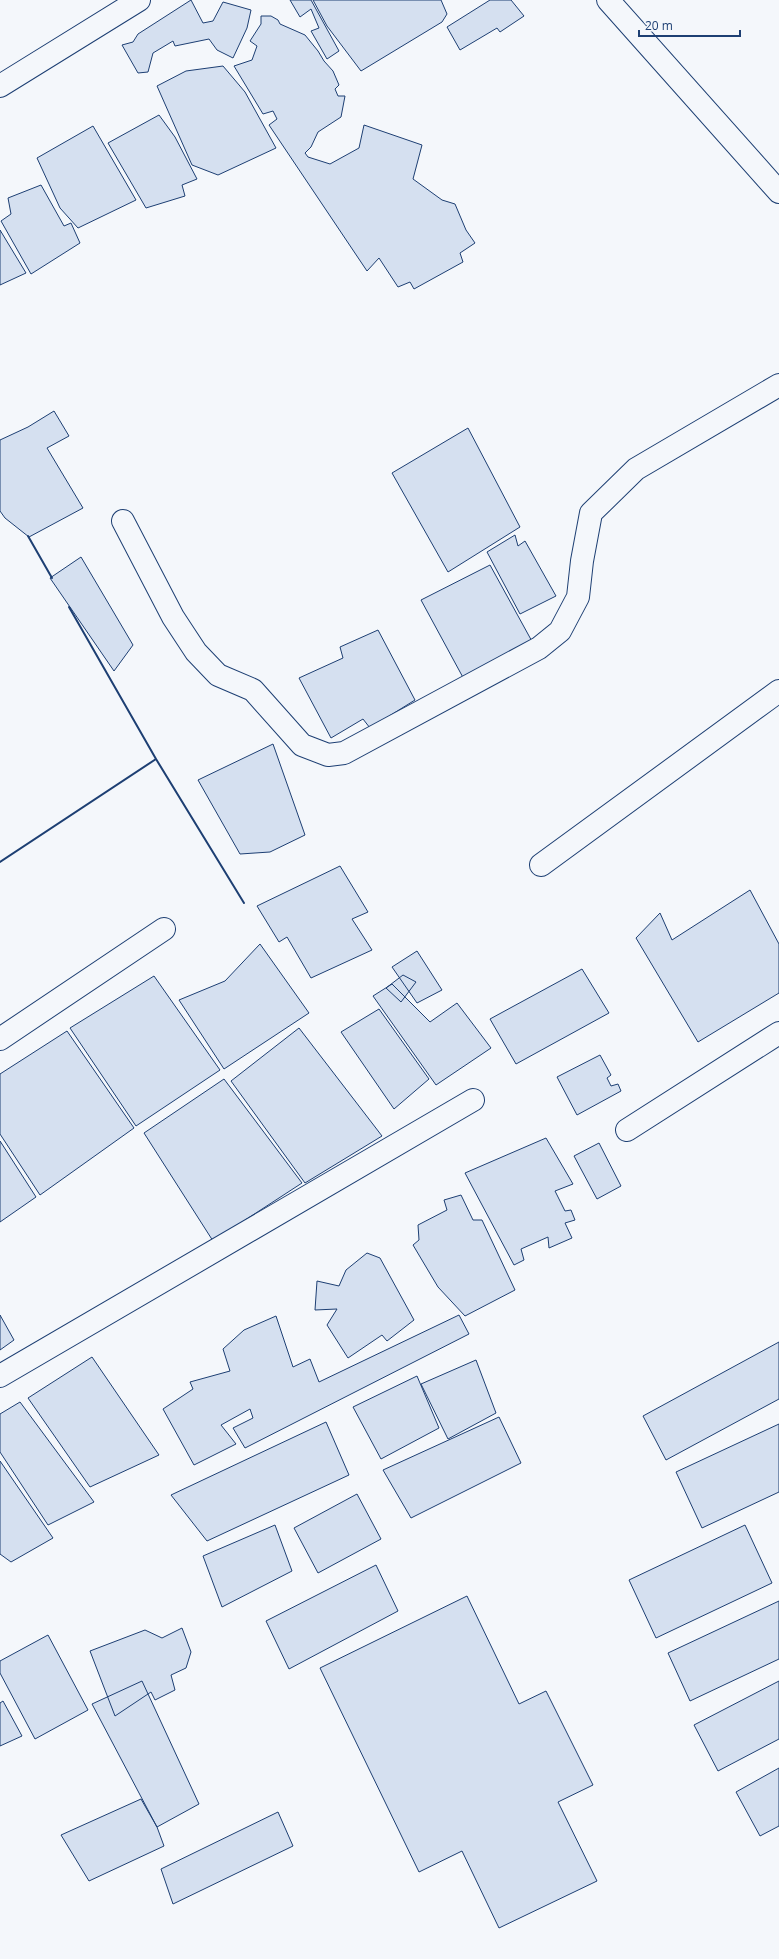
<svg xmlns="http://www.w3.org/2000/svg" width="779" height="1959" viewBox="0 0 779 1959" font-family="'Open Sans',sans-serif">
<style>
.building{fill:#d5e0f0;stroke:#1d3f73}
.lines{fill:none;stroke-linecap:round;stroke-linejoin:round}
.minor-casing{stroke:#1d3f73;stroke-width:24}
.secondary-casing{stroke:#1d3f73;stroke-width:24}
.minor{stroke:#f4f7fb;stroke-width:22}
.secondary{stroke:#f4f7fb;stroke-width:22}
.wall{stroke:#1d3f73;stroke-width:2}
</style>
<rect width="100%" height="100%" fill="#f4f7fb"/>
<path class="building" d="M191 0 203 23 213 21 223 2 251 10 247 28 233 58 217 50 209 39 175 46 173 41 153 53 148 72 138 73 122 45 133 42 138 34Z
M290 0H311L339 51 327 59 311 31 319 28 311 9 300 17Z
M313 0H441L447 14 442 22 361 71 327 26Z
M490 0H511L524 16 500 32 497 28 460 50 447 27Z
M261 16H271L278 20 280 24 305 35 318 51 324 61 333 71 339 85 335 89 338 96H345L341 117 318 132 311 147 305 153 308 157 330 164 359 148 364 125 422 145 413 179 442 200 455 204 466 230 475 243 460 253 463 262 414 289 410 282 398 287 379 258 367 271 269 125 277 119 273 111 263 114 234 66 252 60 257 46 250 41 261 24Z
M223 66 245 92 276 148 218 175 192 165 157 86 186 71Z
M159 115 175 137 197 179 182 185 185 196 146 208 108 143Z
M93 126 136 200 78 228 60 208 37 158Z
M41 185 64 226 71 223 80 243 31 274 1 221 11 214 8 198Z
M0 230 26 273 0 285Z
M54 411 69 436 47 448 83 508 29 537 5 518 0 511V440L28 427Z
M468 428 520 527 448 572 392 473Z
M515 535 518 546 525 541 556 596 520 614 487 552Z
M81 557 133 645 114 671 50 578Z
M490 565 534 645 466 683 421 600Z
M378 630 415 700 370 728 363 719 331 738 299 678 343 658 340 647Z
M273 744 305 835 270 852 240 854 198 780Z
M340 866 368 912 352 919 372 950 311 978 287 937 279 942 257 906Z
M750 890 779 944V993L698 1042 636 938 660 913 672 940Z
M260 944 309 1013 224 1069 179 1000 225 981Z
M417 951 442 990 417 1003 392 967Z
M582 969 609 1013 516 1064 490 1019Z
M403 975 416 982 401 1002 386 988Z
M154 976 220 1070 136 1126 70 1028Z
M392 984 430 1022 457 1003 491 1048 436 1085 373 996Z
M379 1009 429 1079 394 1109 341 1032Z
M299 1028 382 1136 305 1183 231 1081Z
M67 1031 134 1128 40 1195 0 1134V1074Z
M600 1055 611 1075 607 1078 611 1086 618 1084 621 1091 577 1115 557 1077Z
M224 1079 302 1183 213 1241 144 1133Z
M546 1138 573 1184 555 1191 565 1211 571 1210 575 1220 565 1223 572 1238 549 1248 548 1237 521 1249 524 1260 514 1265 465 1173Z
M0 1141 36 1197 0 1222Z
M599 1143 621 1186 597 1199 574 1156Z
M461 1195 473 1220H482L515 1290 465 1316 438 1287 413 1245 419 1240 418 1225 447 1210 444 1200Z
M367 1253 380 1258 414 1320 387 1341 382 1335 348 1358 327 1325 337 1309 315 1310 317 1281 339 1286 346 1270Z
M0 1315 14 1340 0 1350Z
M459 1315 469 1334 245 1448 233 1428 253 1418 250 1409 221 1425 236 1444 194 1465 163 1409 193 1389 190 1382 230 1371 223 1349 244 1330 276 1316 293 1367 310 1359 319 1382Z
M779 1342V1399L666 1460 643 1416Z
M92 1357 159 1455 90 1487 28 1398Z
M476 1360 496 1413 448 1439 421 1384Z
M417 1376 439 1428 381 1459 353 1407Z
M20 1402 94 1502 48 1525 0 1452V1414Z
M499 1417 521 1463 411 1518 383 1470Z
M326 1422 349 1475 207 1541 171 1495Z
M779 1424V1492L702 1528 676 1472Z
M0 1461 53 1538 11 1562 0 1554Z
M357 1494 381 1539 318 1573 294 1528Z
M275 1525 292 1571 222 1607 203 1556Z
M745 1525 772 1583 656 1638 629 1580Z
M376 1565 398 1611 289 1669 266 1621Z
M467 1596 519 1704 546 1691 593 1785 558 1802 597 1881 499 1928 462 1851 419 1872 320 1668Z
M779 1601V1659L690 1701 668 1653Z
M182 1628 191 1652 186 1668 171 1675 175 1690 155 1700 151 1692 115 1716 90 1651 145 1630 162 1638Z
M48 1635 88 1710 35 1739 0 1673V1661Z
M142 1681 199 1804 157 1827 92 1704Z
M779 1681V1739L718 1771 694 1725Z
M3 1701 22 1736 0 1746V1703Z
M779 1768V1826L760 1836 736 1792Z
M141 1799 157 1827 164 1846 89 1881 61 1835Z
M278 1812 293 1846 173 1904 161 1869Z"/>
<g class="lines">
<g class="minor-casing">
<path id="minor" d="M0 86 139 0
M123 521 173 617 196 652 218 675 253 690 302 745 328 755 344 753 539 648 560 631 578 597 582 561 591 513 636 469 779 385
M541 865 779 691
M0 1039 164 929
M627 1130 779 1033
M0 1376 473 1100"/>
</g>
<g class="secondary-casing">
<path id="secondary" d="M608 0 779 192"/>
</g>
<use href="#minor" class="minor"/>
<use href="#secondary" class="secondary"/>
<path class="wall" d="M28 536 52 578
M156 759 244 903
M0 862 156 759 69 607"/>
</g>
<path d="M639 30v6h101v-6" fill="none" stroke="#1d3f73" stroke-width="2"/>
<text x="645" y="30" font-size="12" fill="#1d3f73" stroke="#f4f7fb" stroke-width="3" paint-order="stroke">20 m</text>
</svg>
